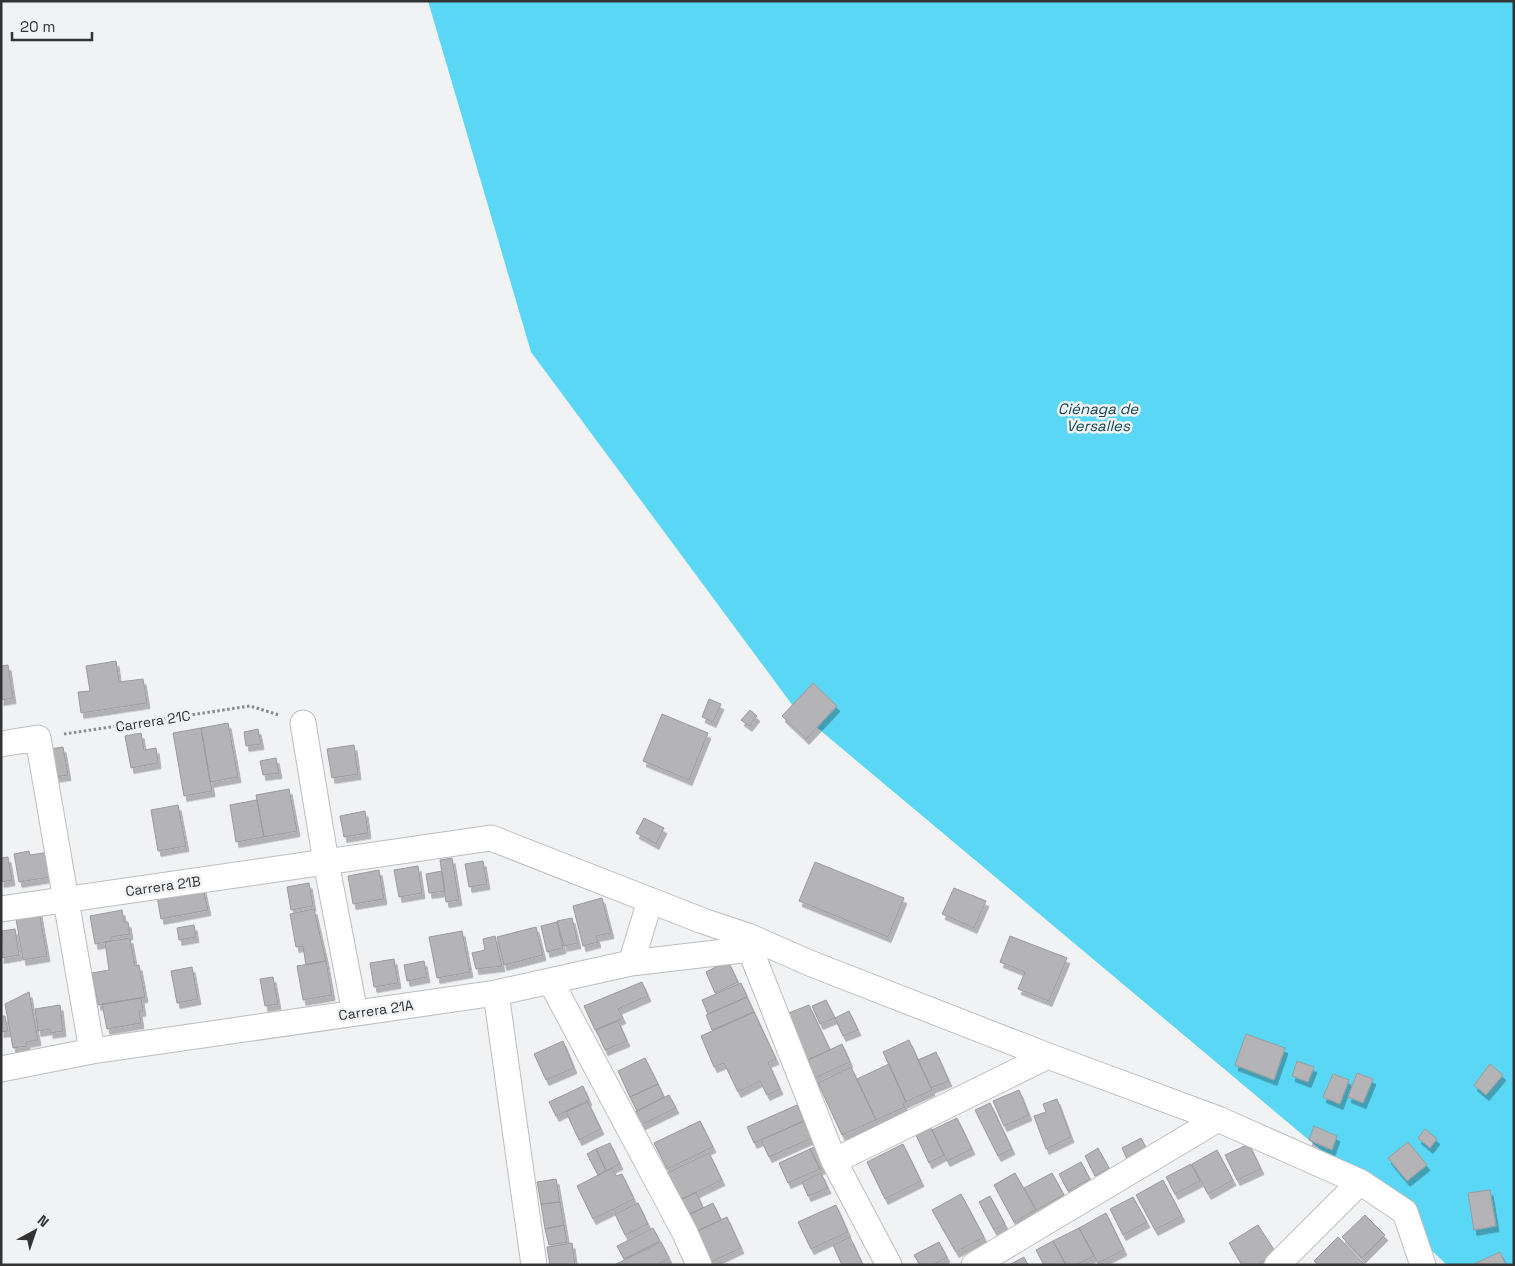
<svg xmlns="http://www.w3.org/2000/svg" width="1515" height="1266" viewBox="0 0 1515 1266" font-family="'Space Grotesk',sans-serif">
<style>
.water{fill:#5bd7f6}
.building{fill:#b4b3b5;stroke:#9b9a9b;filter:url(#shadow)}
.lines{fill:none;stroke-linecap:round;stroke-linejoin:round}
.street-casing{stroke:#bcbdbe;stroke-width:27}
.path{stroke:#898a8b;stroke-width:3;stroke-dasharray:2.5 2.5;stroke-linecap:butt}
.street{stroke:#fff;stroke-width:25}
.labels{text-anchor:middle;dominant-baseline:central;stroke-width:5;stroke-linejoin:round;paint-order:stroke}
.street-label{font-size:14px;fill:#333334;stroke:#f1f2f4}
.water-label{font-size:15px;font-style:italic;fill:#114855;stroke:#f1f2f4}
</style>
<defs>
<filter id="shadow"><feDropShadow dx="3" dy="5.5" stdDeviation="0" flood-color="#0004"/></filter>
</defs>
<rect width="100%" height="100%" fill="#f1f2f4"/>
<path class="water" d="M428 1H1514V1265H1447L1359 1182 796 710 531 352Z"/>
<path class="building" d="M116 661 119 682 143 679 147 703 81 713 78 692 90 691 86 666Z
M8 665 13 698 1 700V666Z
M813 683 837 706 806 739 782 716Z
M709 699 721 704 713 722 702 717Z
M750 710 757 716 749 726 741 720Z
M662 714 708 733 689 780 643 761Z
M228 723 238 777 210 782 201 728Z
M201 728 212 791 184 796 173 733Z
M258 729 261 744 246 746 244 732Z
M141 733 144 750 156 748 158 763 131 768 125 736Z
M354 745 358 774 332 778 327 749Z
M63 747 68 775 55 777 50 749Z
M276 758 279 773 263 775 260 761Z
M289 789 297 831 264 837 256 795Z
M257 800 264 837 236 842 230 805Z
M178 805 186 846 158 851 151 810Z
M365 811 368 833 344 837 340 816Z
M644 818 664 828 656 844 636 833Z
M29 851 30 855 50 852V877L19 882 14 854Z
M8 857 12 880 1 882V858Z
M452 858 459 900 446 902 440 860Z
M483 861 487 884 469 887 465 864Z
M815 862 904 898 888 937 799 901Z
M418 866 422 893 399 897 394 870Z
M379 870 384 899 353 904 348 876Z
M442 871 445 891 429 893 426 874Z
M202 883 208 910 161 919 156 891Z
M309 883 313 906 291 910 287 887Z
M954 888 986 901 974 928 942 914Z
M602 898 611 933 596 936 598 942 583 946 573 906Z
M314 909 326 961 306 965 303 946 296 947 290 914Z
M122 910 124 922H128L130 934 111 937V941L95 944 90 916Z
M39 911 47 956 23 960 16 919Z
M572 918 578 943 564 946 557 921Z
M557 922 563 948 547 952 541 926Z
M194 925 196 937 179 940 177 928Z
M536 927 543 955 504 965 497 937Z
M15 929 19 955 1 958 2 931Z
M462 931 470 972 437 978 429 937Z
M495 936 502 966 476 969 472 953 485 950 483 939Z
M1010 936 1067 958 1049 1001 1018 989 1025 972 1000 962Z
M130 938 135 966 139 965 145 997 98 1005 92 973 109 970 105 942Z
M394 959 398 983 374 987 370 963Z
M326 961 332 995 303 1000 297 966Z
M424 961 427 977 407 981 404 965Z
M728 961 738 982 715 993 706 972Z
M192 967 198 999 177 1003 171 971Z
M273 977 278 1004 265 1006 260 979Z
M642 982 648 996 618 1009 623 1018 595 1030 584 1006Z
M741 983 747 997 708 1014 702 1000Z
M29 992 38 1040 27 1042V1046L13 1048 5 1004Z
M747 997 754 1012 712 1030 706 1015Z
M141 998 143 1011H139L141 1023 107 1029 102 1004Z
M826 1000 835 1018 820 1024 812 1006Z
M60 1005 63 1031 50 1033V1029L38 1031 35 1009Z
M809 1005 830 1050 808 1060 786 1014Z
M849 1011 858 1030 843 1036 835 1018Z
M754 1012 776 1059 768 1062 780 1089 767 1095 760 1081 738 1092 724 1063 714 1067 701 1036Z
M1 1016H5L8 1031 1 1032Z
M618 1021 627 1041 605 1050 596 1030Z
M1246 1034 1285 1048 1274 1080 1235 1065Z
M909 1040 932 1090 906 1102 883 1052Z
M563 1041 574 1068 546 1080 534 1054Z
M842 1044 850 1062 815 1078 808 1060Z
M936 1052 949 1081 931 1088 918 1060Z
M645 1058 658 1084 630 1097 618 1071Z
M1297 1061 1314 1067 1308 1082 1292 1076Z
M889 1064 906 1102 903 1104 905 1107 876 1120 857 1079Z
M1490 1064 1503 1075 1486 1095 1474 1085Z
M851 1067 876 1120 842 1135 818 1083Z
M1357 1073 1373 1079 1363 1103 1348 1097Z
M1333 1074 1349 1080 1340 1104 1323 1097Z
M658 1084 664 1097 637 1111 630 1097Z
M583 1086 589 1100 556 1116 549 1102Z
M1019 1090 1029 1115 1004 1126 993 1101Z
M669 1095 676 1108 641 1125 635 1112Z
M1057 1099 1071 1137 1046 1149 1034 1116 1046 1112 1043 1104Z
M588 1102 601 1129 579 1140 566 1112Z
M990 1103 1012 1149 998 1156 975 1110Z
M797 1105 804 1121 754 1143 747 1127Z
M957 1118 972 1149 947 1161 932 1130Z
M700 1121 713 1147 667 1169 654 1143Z
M804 1121 812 1138 769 1157 761 1140Z
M1314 1126 1337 1136 1332 1150 1309 1140Z
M931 1128 944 1155 929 1163 916 1135Z
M1425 1129 1437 1139 1430 1148 1418 1138Z
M1141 1138 1146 1148 1127 1159 1122 1148Z
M1408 1142 1427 1165 1407 1181 1388 1158Z
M610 1143 620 1164 606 1171 596 1149Z
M903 1144 921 1181 885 1199 867 1162Z
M1249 1144 1261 1169 1237 1180 1225 1155Z
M818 1145 828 1166 820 1169 810 1149Z
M1098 1148 1109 1168 1095 1176 1085 1156Z
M596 1149 606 1171 598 1175 587 1154Z
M810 1149 820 1169 788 1183 779 1163Z
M1217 1150 1233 1180 1208 1194 1192 1164Z
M709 1153 722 1180 678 1201 665 1174Z
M1081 1162 1090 1179 1068 1191 1059 1174Z
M1191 1164 1200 1181 1175 1194 1166 1177Z
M612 1168 616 1176 622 1174 634 1199 593 1219 577 1186Z
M821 1173 828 1188 808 1196 802 1182Z
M1015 1173 1036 1210 1014 1222 994 1185Z
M1052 1173 1064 1195 1036 1210 1024 1188Z
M556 1179 560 1202 541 1204 537 1182Z
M1163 1180 1182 1216 1155 1230 1136 1195Z
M1490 1190 1496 1226 1474 1230 1468 1193Z
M696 1192 703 1208 686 1216 678 1201Z
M961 1194 984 1237 956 1252 932 1210Z
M990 1196 1005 1224 994 1230 979 1202Z
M1133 1197 1147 1222 1123 1235 1110 1209Z
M560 1202 564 1225 545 1229 541 1204Z
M638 1203 648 1224 625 1235 615 1214Z
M713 1203 721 1220 694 1233 686 1216Z
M836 1205 848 1232 811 1249 798 1222Z
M1106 1213 1124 1250 1098 1263 1079 1228Z
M1365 1215 1385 1235 1362 1258 1342 1237Z
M727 1217 741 1248 711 1262 697 1231Z
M564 1225 567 1242 549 1245 545 1229Z
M1258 1225 1276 1253 1257 1265H1242L1229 1243Z
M653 1228 660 1241 624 1259 617 1246Z
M1079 1228 1094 1256 1076 1265H1066L1053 1241Z
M850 1237 857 1252 863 1265H842L833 1245Z
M1338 1237 1365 1265H1318L1314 1261Z
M1053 1241 1066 1265H1044L1036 1250Z
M661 1242 669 1258 656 1265H614Z
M939 1242 947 1257 933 1265H920L914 1255Z
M572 1243 575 1265H550L547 1247Z
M1500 1252 1506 1265 1474 1264Z
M1024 1257 1028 1265H1008L1011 1264Z"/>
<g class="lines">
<g class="street-casing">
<path id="street" d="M303 723 326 862 355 1013
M1 744 38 738 92 1051
M1 909 491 838 703 921 748 936 812 964 1048 1056 1218 1119 1360 1182 1405 1212 1423 1265
M748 936 750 949 834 1161 889 1265
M631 963 650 901
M551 982 685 1233 699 1265
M496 993 534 1265
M1 1069 92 1051 496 993 631 963 750 949
M834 1161 1048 1056
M974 1265 1218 1119
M1277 1265 1360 1182"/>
</g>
<path class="path" d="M64 734 250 706 279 715"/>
<use href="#street" class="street"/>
</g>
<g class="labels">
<g class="street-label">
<text transform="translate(153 721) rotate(-9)">Carrera 21C</text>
<text transform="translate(163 886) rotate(-8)">Carrera 21B</text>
<text transform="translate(376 1010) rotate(-8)">Carrera 21A</text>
</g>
<g class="water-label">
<text x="1098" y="408">Ciénaga de<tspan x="1098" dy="17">Versalles</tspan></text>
</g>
</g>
<rect width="1515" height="1266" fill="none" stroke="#333334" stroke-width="5"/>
<g transform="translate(35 1231) rotate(40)" stroke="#f1f2f4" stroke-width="4" paint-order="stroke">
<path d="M0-4L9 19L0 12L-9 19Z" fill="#333334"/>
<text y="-8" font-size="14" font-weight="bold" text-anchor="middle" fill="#333334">N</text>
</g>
<path d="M12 32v8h80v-8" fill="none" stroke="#333334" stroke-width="2.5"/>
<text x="20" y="32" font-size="15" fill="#333334" stroke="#f1f2f4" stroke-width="4" paint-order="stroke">20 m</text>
</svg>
